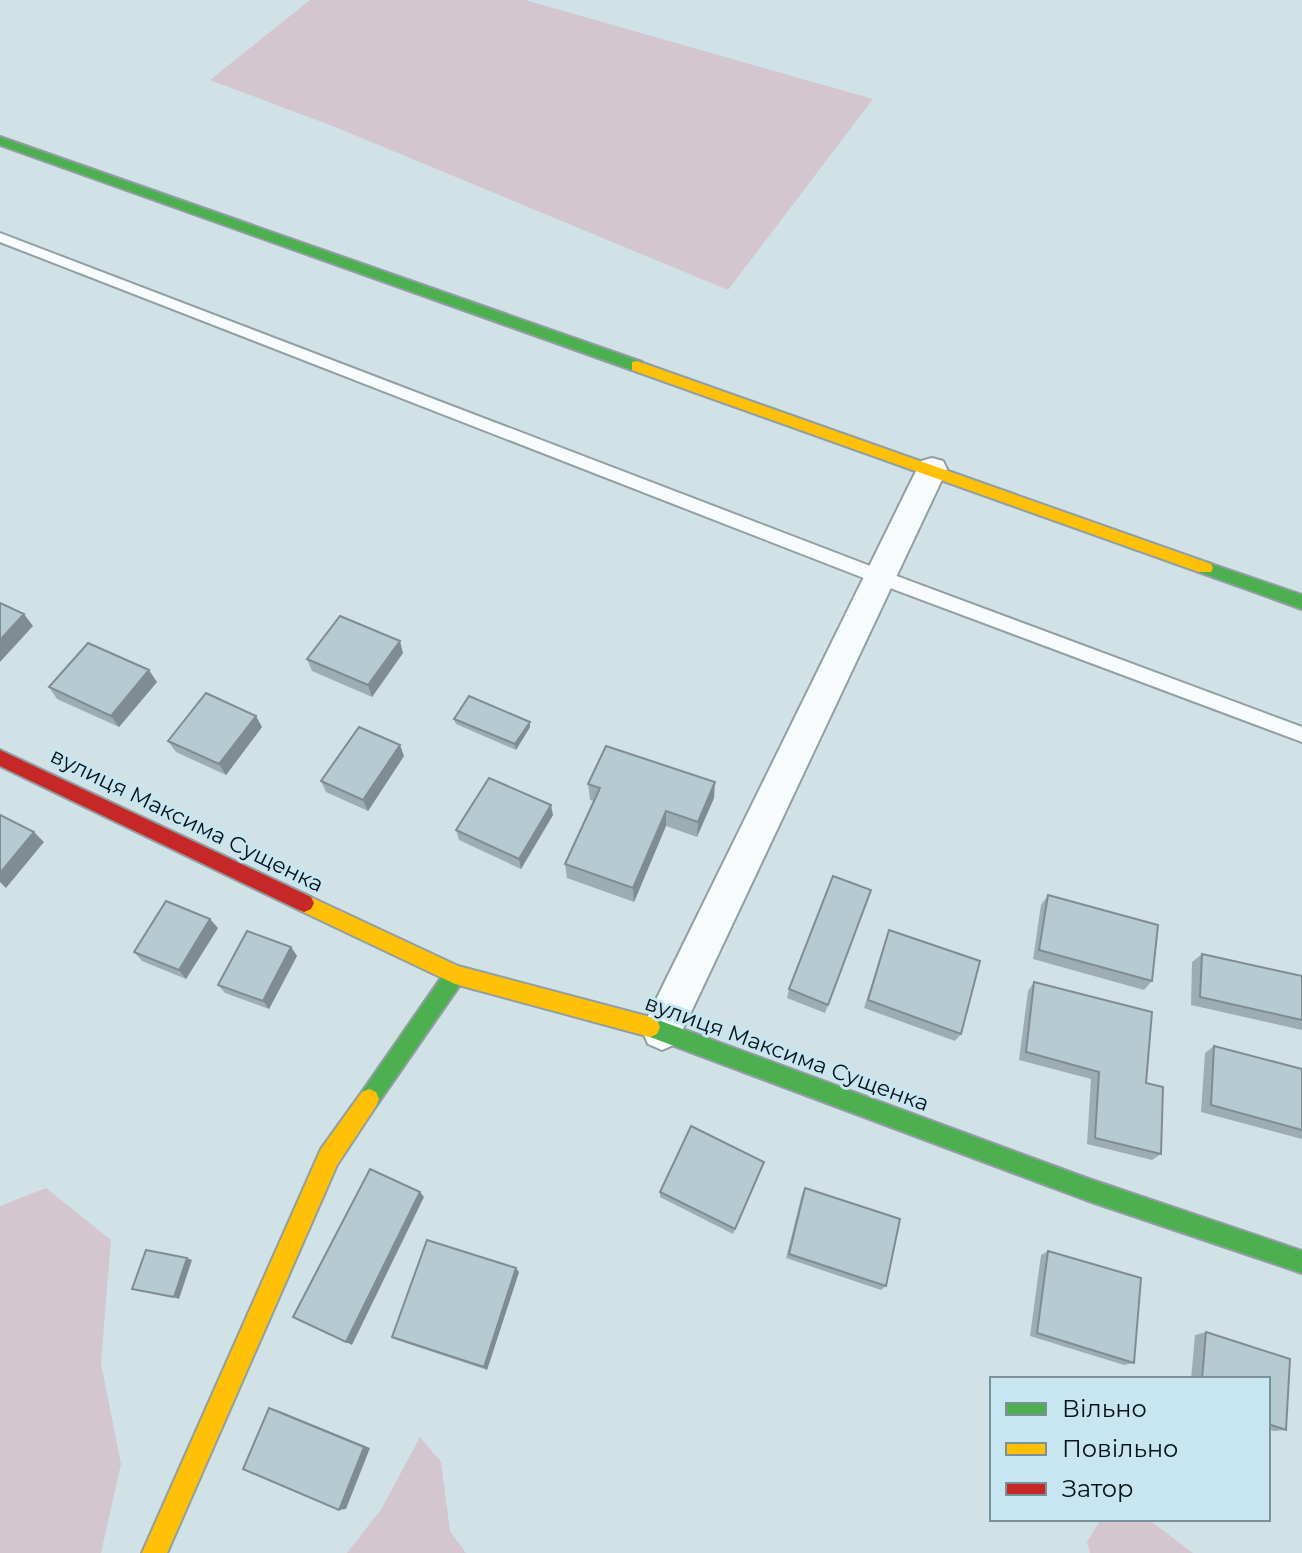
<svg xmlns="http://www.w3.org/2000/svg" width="1302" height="1553" viewBox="0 0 1302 1553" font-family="Montserrat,sans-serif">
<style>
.green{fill:#d4c6cf}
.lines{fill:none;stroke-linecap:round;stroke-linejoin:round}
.lane-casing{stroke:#919ea2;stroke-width:4}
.street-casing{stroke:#919ea2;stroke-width:4}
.fast-casing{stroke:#919ea2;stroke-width:4}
.slow-casing{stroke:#919ea2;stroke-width:4}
.jam-casing{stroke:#919ea2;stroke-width:4}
.lane{fill:#f8fbfb;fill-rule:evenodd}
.street{fill:#f8fbfb;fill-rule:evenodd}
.fast{fill:#4caf50;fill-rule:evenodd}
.slow{fill:#ffc107;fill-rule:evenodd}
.jam{fill:#c62828;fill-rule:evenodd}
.wall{fill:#9caeb4}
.shaded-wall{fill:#7f8d92}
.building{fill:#b5cad1;stroke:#7f8d92;stroke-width:2}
.labels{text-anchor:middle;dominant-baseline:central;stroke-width:6;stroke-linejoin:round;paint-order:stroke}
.street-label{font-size:22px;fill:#071216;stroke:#c7e6f1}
</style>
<rect width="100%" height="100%" fill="#d1e2e7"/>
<path class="green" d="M310 0H525L873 99 728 290 335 127 210 80Z
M46 1188 111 1240 101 1363 121 1464 101 1553H0V1206Z
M420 1437 441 1462 450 1531 466 1553H347L382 1508Z
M1101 1519H1148L1193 1553H1090L1087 1542Z"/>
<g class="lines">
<g class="lane-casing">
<path id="lane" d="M0 233 886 572 1302 727V742L874 582 0 242Z"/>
</g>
<g class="street-casing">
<path id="street" d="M932 458 943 461 947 469 676 1044 662 1050 648 1044 642 1030 648 1016 917 469 921 461Z"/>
</g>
<g class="fast-casing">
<path id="fast" d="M0 137 642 362 644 366 642 370H632L0 145Z
M1205 562 1302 595V609L1199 572 1197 568Z
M455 966 462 968 465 975 462 982 376 1106 369 1109 362 1106 359 1099 362 1092 448 968Z
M650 1017 1086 1178 1302 1251V1273L1086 1200 650 1037 643 1034 640 1027 643 1020Z"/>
</g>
<g class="slow-casing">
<path id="slow" d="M637 361 1211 564 1213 568 1211 572H1199L632 370V362Z
M304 894 458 966 650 1017 657 1020 660 1027 657 1034 650 1037 455 984 297 909 294 903 297 897Z
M369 1089 376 1092 379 1099 376 1106 337 1165 167 1553H142L321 1149 362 1092Z"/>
</g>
<g class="jam-casing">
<path id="jam" d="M0 750 311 897 314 903 311 909 304 912 297 909 0 766Z"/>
</g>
<use href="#lane" class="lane"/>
<use href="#street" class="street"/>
<use href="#fast" class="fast"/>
<use href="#slow" class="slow"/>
<use href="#jam" class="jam"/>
</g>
<path class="wall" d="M403 653 372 697 312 671 307 659Z
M157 682 119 727 57 699 49 687Z
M454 719 530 727 516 750 456 724Z
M262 727 226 775 176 752 168 741Z
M404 756 368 811 326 792 321 781Z
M588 784 714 798 697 837 666 826 634 902 567 878 565 864 594 801 590 800Z
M553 815 521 869 459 840 456 830Z
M871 890 825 1013 787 998 789 989Z
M1048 895 1152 981 1144 990 1033 959 1041 905Z
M218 928 186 979 142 961 134 952Z
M889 930 961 1034 955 1041 864 1008Z
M291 947 297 956 269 1009 225 993 218 985Z
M1202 954 1302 976V1030L1191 1005 1192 962Z
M1034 982 1146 1083 1161 1154 1152 1160 1087 1144 1091 1079 1019 1060 1028 991Z
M1214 1046 1302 1069V1139L1201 1112 1205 1053Z
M764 1162 733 1234 660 1197V1192Z
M805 1188 886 1286 881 1290 786 1258 802 1194Z
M1048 1251 1134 1363 1124 1365 1030 1336 1041 1255Z
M519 1272 487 1370 397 1340 392 1337Z
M1206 1332 1290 1359 1286 1430 1274 1431 1268 1429V1379H1191L1195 1335Z"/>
<path class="shaded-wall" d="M24 614 33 626 0 662V640Z
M400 641 403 653 372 697 368 685Z
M149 670 157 682 119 727 111 716Z
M256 716 262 727 226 775 219 764Z
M530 722V727L516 750 515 744Z
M400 745 404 756 368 811 363 800Z
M715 782 714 798 697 837 698 822Z
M551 805 553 815 521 869 519 859Z
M666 811V826L634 902 633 888Z
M34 832 44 842 6 888 0 882V873Z
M210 919 218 928 186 979 179 970Z
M291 947 297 956 269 1009 263 1001Z
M420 1192 424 1197 352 1345 346 1342Z
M187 1258 192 1260 179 1299 174 1297Z
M516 1268 519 1272 487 1370 484 1367Z
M269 1408 277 1410 370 1448 346 1509 339 1510Z"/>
<path class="building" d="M0 603 24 614 0 640Z
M340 616 400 641 368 685 307 659Z
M88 643 149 670 111 716 49 687Z
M206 693 256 716 219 764 168 741Z
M469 696 530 722 515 744 454 719Z
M359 727 400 745 363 800 321 781Z
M606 746 715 782 698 822 666 811 633 888 565 864 600 788 588 784Z
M489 778 551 805 519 859 456 830Z
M0 815 34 832 0 873Z
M833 876 871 890 828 1005 789 989Z
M1048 895 1158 925 1152 981 1039 950Z
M166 901 210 919 179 970 134 952Z
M889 930 980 961 961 1034 868 1000Z
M247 931 291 947 263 1001 218 985Z
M1202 954 1302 976V1020L1200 997Z
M1034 982 1152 1012 1146 1083 1163 1087 1161 1154 1095 1138 1099 1072 1026 1052Z
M1214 1046 1302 1069V1130L1211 1105Z
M691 1126 764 1162 735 1229 660 1192Z
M370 1169 420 1192 346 1342 293 1317Z
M805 1188 900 1219 886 1286 789 1254Z
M427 1240 516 1268 484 1367 392 1337Z
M146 1250 187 1258 174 1297 132 1289Z
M1048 1251 1141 1278 1134 1363 1037 1333Z
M1206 1332 1290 1359 1286 1430 1268 1424V1379H1202Z
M269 1408 364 1447 339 1510 243 1469Z"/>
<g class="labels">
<g class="street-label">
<text transform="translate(187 820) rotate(26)">вулиця Максима Сущенка</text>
<text transform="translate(787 1053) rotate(20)">вулиця Максима Сущенка</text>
</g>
</g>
<rect x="990" y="1377" width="280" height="144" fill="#c7e6f1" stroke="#7a9199" stroke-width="2"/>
<rect x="1006" y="1403" width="40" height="12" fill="#4caf50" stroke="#7a9199" stroke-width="2"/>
<text x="1062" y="1417" font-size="24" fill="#071216">Вільно</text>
<rect x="1006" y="1443" width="40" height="12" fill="#ffc107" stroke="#7a9199" stroke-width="2"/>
<text x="1062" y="1457" font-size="24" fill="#071216">Повільно</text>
<rect x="1006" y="1483" width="40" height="12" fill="#c62828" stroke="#7a9199" stroke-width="2"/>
<text x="1062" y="1497" font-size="24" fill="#071216">Затор</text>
</svg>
